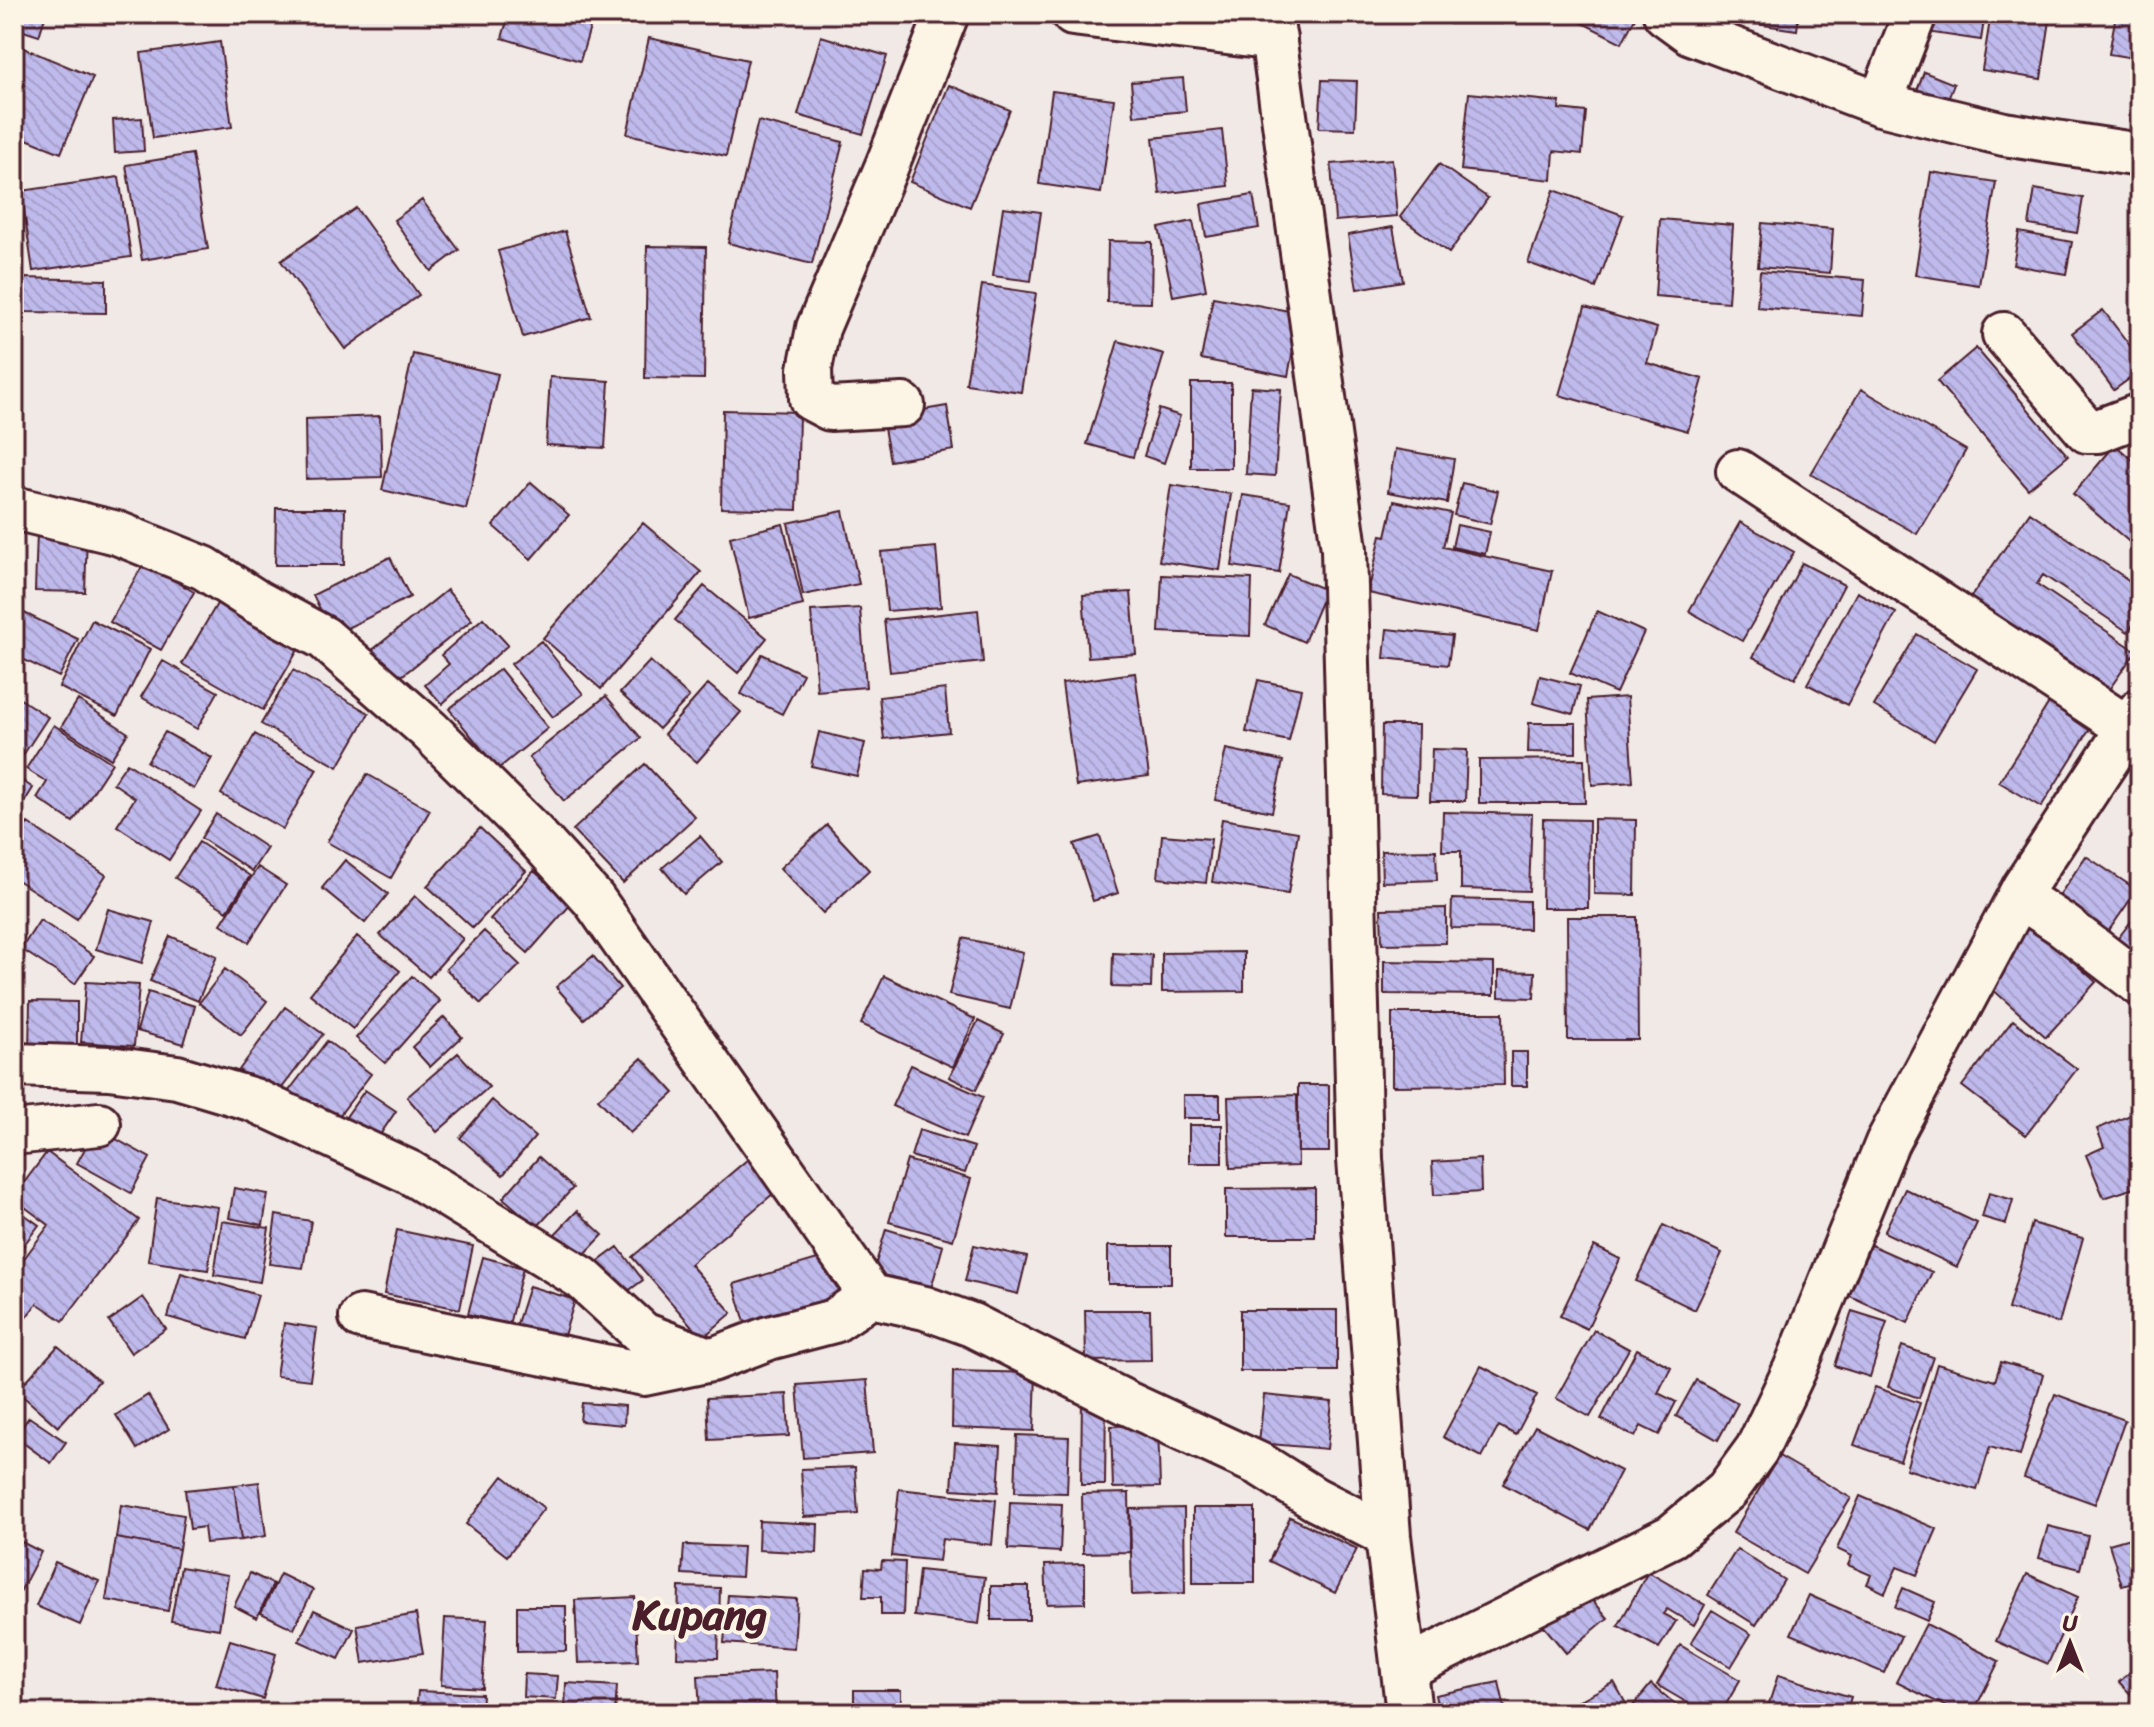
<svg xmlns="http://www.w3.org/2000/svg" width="2154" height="1727" viewBox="0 0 2154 1727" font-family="Sriracha,sans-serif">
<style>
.building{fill:url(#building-back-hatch);stroke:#4a1f2b;stroke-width:2}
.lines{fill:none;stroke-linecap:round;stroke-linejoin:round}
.street-casing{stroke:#4a1f2b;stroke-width:48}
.secondary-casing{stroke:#4a1f2b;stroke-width:50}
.street{stroke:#fcf5e5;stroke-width:42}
.secondary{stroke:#fcf5e5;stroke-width:44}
.labels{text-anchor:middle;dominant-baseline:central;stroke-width:8;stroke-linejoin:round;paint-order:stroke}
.town-label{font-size:42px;font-weight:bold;fill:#4a1f2b;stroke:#fcf5e5}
</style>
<defs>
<pattern id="building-back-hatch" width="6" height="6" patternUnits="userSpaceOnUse" patternTransform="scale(2)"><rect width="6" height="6" fill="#bfbaec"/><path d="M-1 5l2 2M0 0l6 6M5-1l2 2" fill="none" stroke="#a69fcb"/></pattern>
</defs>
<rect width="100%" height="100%" fill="#f0e9e6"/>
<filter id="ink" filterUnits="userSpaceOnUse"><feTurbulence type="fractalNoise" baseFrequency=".0125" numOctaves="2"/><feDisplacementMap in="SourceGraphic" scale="16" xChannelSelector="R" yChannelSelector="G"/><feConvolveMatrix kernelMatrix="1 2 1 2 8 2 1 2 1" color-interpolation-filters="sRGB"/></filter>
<g filter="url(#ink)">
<path class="building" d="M14 14H46L39 36 14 28Z
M509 14H594L580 61 502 38Z
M1450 14H1503V24H1450Z
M1565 14H1637L1622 43Z
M1743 14H1799L1797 30 1742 22Z
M1929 14H1985L1981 40 1926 32Z
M1991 14H2051L2041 79 1982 70Z
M2116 14H2140V59L2109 54Z
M821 36 887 56 863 134 798 115Z
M649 38 748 60 726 156 627 134Z
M220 42 232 127 153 138 141 53Z
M21 47 93 77 61 153 14 134V64Z
M1924 72 1954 84 1945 107 1915 96Z
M1183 78 1186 111 1134 116 1131 82Z
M1322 80 1357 81 1355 129 1319 128Z
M949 85 1010 110 970 207 910 182Z
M1052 91 1114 99 1101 193 1039 184Z
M1469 93 1560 102 1559 109 1586 112 1582 154 1554 151 1552 180 1461 170Z
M142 118 144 151 115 153 113 120Z
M758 121 843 142 812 264 728 243Z
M1222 130 1228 186 1160 194 1153 138Z
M192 154 208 249 142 260 126 165Z
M1392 159 1397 216 1335 221 1331 164Z
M1439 164 1488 198 1449 253 1400 217Z
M1931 172 1996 182 1979 285 1915 275Z
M119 177 131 257 33 271 21 191Z
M2035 189 2083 198 2077 233 2029 225Z
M1554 190 1623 215 1596 288 1528 263Z
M1253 195 1259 228 1206 237 1201 204Z
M422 200 459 250 431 271 394 220Z
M1003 207 1041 212 1031 281 993 276Z
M356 208 419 295 345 349 281 261Z
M1660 219 1733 225 1728 302 1655 296Z
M1193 221 1206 290 1173 296 1159 228Z
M1762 223 1833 229 1830 273 1758 267Z
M1393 227 1403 281 1357 289 1348 235Z
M565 231 591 317 523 337 498 251Z
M2019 232 2072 242 2066 274 2013 265Z
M1108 241 1152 242 1151 303 1107 302Z
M647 246 706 247 704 379 645 378Z
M1760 271 1865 280 1862 316 1757 307Z
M23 278 106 280V313L22 312Z
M982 285 1036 293 1021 392 966 384Z
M1213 297 1300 313 1288 376 1201 359Z
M1585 307 1657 328 1647 363 1703 379 1688 431 1559 395Z
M2103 310 2140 359V371L2114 390 2072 333Z
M1118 341 1164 354 1133 457 1087 444Z
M1976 348 2068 456 2028 489 1937 381Z
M413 354 498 374 466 509 382 490Z
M550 377 609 381 605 448 546 445Z
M1191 383H1231V468H1191Z
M1251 387 1281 389 1275 476 1246 474Z
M1861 389 1966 450 1917 534 1811 474Z
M947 406 954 450 890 461 882 417Z
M1159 409 1180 416 1164 463 1144 456Z
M723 410 799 412 797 510 721 508Z
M380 416 382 477 306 479 305 419Z
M2115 445 2140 466V551L2073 494Z
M1395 449 1454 459 1447 503 1388 492Z
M531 482 569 515 531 559 493 526Z
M1462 483 1498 491 1490 524 1454 515Z
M1171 485 1231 494 1220 570 1159 561Z
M1243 495 1290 502 1279 573 1232 566Z
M1394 501 1451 513 1443 547 1552 571 1539 630 1368 593 1381 535 1386 536Z
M276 508H345L344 565H275Z
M843 511 859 584 803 595 788 523Z
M2030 512 2140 588V615L2128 632 2043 575 2037 584 2136 651 2103 698 1966 604Z
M1740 522 1794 552 1742 641 1689 611Z
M643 523 701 572 601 689 543 638Z
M783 524 803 605 749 618 730 537Z
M1457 525 1490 532 1485 554 1452 547Z
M37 532 87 534 85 592 35 591Z
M936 547 941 607 887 611 881 552Z
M390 557 410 597 333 635 313 595Z
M144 563 194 592 161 650 110 622Z
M1802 563 1844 585 1795 679 1753 657Z
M1288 574 1326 590 1304 642 1265 625Z
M1162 575 1252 579 1250 636 1159 632Z
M704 586 767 638 738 673 675 620Z
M447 590 472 620 389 686 365 656Z
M1131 592 1136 654 1088 657 1083 595Z
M1857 592 1896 613 1847 705 1807 684Z
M218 602 299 648 263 710 182 664Z
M860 608 866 687 817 691 811 611Z
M978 610 983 662 890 672 884 620Z
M20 611 78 639 59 677 14 655V623Z
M1597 611 1644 632 1616 693 1570 673Z
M483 618 508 645 442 704 425 685 449 664 441 655Z
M92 620 150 649 117 716 59 687Z
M1387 629 1452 636 1448 665 1384 658Z
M1917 634 1977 669 1934 741 1874 706Z
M541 641 583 694 553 717 511 664Z
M762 654 803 674 782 714 741 694Z
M163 661 218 692 197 729 141 697Z
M650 661 689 697 659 729 620 693Z
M500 669 548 728 498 769 449 709Z
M293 670 369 713 338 767 261 724Z
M1135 673 1149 776 1076 786 1062 683Z
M1540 676 1580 686 1573 714 1533 703Z
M1258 680 1301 689 1289 741 1246 732Z
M708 684 741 712 697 762 664 734Z
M945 689 949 732 884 739 879 697Z
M14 695 48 717 16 766 14 765Z
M606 696 641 738 564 801 529 758Z
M1627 697 1633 782 1592 785 1587 700Z
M2052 698 2093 724 2041 807 1999 782Z
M78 700 128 733 111 759 61 727Z
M1529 723H1576V753L1528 752Z
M54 725 112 763 73 822 37 798 47 782 26 769Z
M1382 725H1418L1417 795 1381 794Z
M165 732 212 758 194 789 147 762Z
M819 732 865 743 857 776 811 766Z
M255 734 317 769 283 829 221 794Z
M1226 749 1283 761 1272 812 1215 800Z
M1432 749 1467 750 1465 801H1430Z
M1584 759 1585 803H1479V760Z
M127 763 201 811 169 860 117 826 135 798 113 783Z
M645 764 695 817 623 883 573 830Z
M367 774 430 810 391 878 327 842Z
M14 775 33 788 15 817 14 816Z
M1443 812 1532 814 1529 891 1461 889V851H1442Z
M216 814 267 848 252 871 201 838Z
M1222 819 1298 832 1288 894 1212 882Z
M1543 819 1589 820 1588 908H1542Z
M1594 819 1636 820 1635 895 1594 894Z
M28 823 106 875 77 919 14 878V844Z
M827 825 869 870 823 913 780 868Z
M480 828 526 871 473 928 427 886Z
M1162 835 1211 839 1206 883 1158 878Z
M700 836 722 862 684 894 662 868Z
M1100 836 1118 893 1093 901 1074 844Z
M199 842 250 876 227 911 175 878Z
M1436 850 1437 880 1382 882 1381 851Z
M2086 856 2137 890 2096 949 2046 915Z
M345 860 388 894 365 923 322 888Z
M258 867 286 885 249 942 221 924Z
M534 871 571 904 528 953 490 919Z
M415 896 463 939 429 977 380 935Z
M1452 899 1529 901V929L1451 928Z
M1446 908V943L1382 944 1381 909Z
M108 909 154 922 142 963 96 949Z
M2139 911 2140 912V974L2109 950Z
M1567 917H1637L1638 1040H1568Z
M40 920 94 956 75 984 21 949Z
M2031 924 2096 982 2046 1037 1981 979Z
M484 931 520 965 481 1004 446 969Z
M170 936 217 956 198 1001 150 981Z
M357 936 400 971 353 1029 310 994Z
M963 938 1023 952 1010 1009 949 995Z
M1244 952V991L1162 992V953Z
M1113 953 1152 955 1151 988 1112 987Z
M593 956 620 988 584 1019 556 987Z
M1384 961 1494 963V995L1384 994Z
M225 969 267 1001 241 1035 199 1003Z
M1499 971 1535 972 1534 998 1499 997Z
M412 976 440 1001 385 1063 356 1038Z
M884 976 975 1019 953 1067 861 1024Z
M86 982 139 985 134 1046 81 1042Z
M148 992 195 1006 184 1044 137 1031Z
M30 1001 77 1002V1053L29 1052Z
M285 1007 323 1034 275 1097 239 1070Z
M1392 1013H1503L1504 1085 1392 1086Z
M444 1017 462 1037 430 1067 412 1047Z
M2013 1020 2077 1069 2026 1135 1962 1086Z
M978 1021 1004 1034 976 1090 949 1077Z
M327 1041 371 1074 329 1129 285 1096Z
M1511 1052H1527V1086H1511Z
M458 1053 489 1087 437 1132 407 1097Z
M642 1058 674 1093 630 1133 598 1099Z
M911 1065 983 1097 965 1138 892 1106Z
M1298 1085H1329V1152H1298Z
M365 1090 396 1111 373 1145 341 1124Z
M1183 1095H1220V1118H1183Z
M1297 1095 1298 1166 1230 1168 1228 1097Z
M492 1100 535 1137 503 1175 460 1138Z
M2140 1111V1186L2104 1198 2086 1155 2104 1147 2097 1129Z
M1189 1125H1222V1163H1189Z
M96 1128 150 1158 131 1193 77 1163Z
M919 1130 974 1147 965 1173 911 1156Z
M47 1152 139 1220 63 1321 37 1303 24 1320 14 1312V1272L49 1225 14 1199V1196Z
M754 1154 781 1187 690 1264 732 1313 702 1338 632 1257Z
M539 1157 573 1188 537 1227 503 1198Z
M1480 1159 1481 1192 1434 1195 1432 1162Z
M907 1160 971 1179 953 1240 889 1222Z
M234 1188 268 1194 263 1225 229 1218Z
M1315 1188V1237H1226V1189Z
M1905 1189 1977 1223 1957 1267 1884 1232Z
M1989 1193 2013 1200 2006 1224 1982 1217Z
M157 1198 218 1207 208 1270 148 1261Z
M14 1207 39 1225 14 1258Z
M577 1211 603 1235 580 1259 555 1234Z
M276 1215 311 1221 303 1268 269 1264Z
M222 1221 269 1228 260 1282 214 1275Z
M2032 1223 2083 1238 2059 1323 2008 1309Z
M1663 1225 1722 1253 1695 1310 1636 1281Z
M886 1229 943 1246 929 1296 871 1280Z
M397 1230 473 1246 460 1309 384 1294Z
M974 1245 1027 1257 1018 1294 965 1281Z
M1871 1245 1932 1272 1908 1323 1848 1295Z
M1108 1246H1171V1284H1108Z
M1594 1246 1620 1259 1587 1329 1560 1316Z
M618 1247 643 1280 616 1300 592 1266Z
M841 1252 853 1295 746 1326 734 1284Z
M483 1257 523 1268 509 1325 468 1314Z
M181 1273 258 1295 245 1339 168 1317Z
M529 1286 575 1300 561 1345 515 1330Z
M143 1297 166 1329 131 1353 109 1321Z
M1085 1310H1150L1151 1360 1086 1361Z
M1240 1310H1337V1371H1240Z
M1852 1311 1887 1322 1870 1377 1835 1366Z
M284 1323 317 1328 310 1380 276 1376Z
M1594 1330 1629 1349 1590 1417 1556 1398Z
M58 1346 99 1381 58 1427 17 1391Z
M1902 1346 1933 1357 1919 1398 1888 1387Z
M1637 1349 1671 1367 1658 1393 1676 1402 1659 1435 1641 1426 1635 1437 1601 1419Z
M2001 1362 2043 1374 2020 1456 1990 1447 1977 1490 1906 1469 1937 1364 1995 1381Z
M1481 1366 1537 1395 1516 1435 1499 1426 1482 1457 1443 1437Z
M953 1371 1036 1373 1034 1431 952 1428Z
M867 1380 873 1453 803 1458 797 1385Z
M1696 1380 1738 1403 1718 1440 1676 1416Z
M1875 1387 1920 1403 1900 1461 1854 1445Z
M787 1394 789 1436 709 1440 707 1398Z
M2055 1394 2125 1420 2095 1504 2024 1478Z
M148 1395 169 1429 137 1449 116 1415Z
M1082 1395H1106L1105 1485H1081Z
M1264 1395 1332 1402 1327 1449 1259 1443Z
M582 1403 625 1406 624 1425 580 1421Z
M29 1417 66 1442 51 1463 15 1437Z
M1158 1425 1160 1487 1113 1488 1111 1426Z
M1535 1426 1621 1471 1590 1530 1503 1484Z
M1017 1435 1069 1437 1067 1493 1015 1492Z
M955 1443 1001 1446 998 1492 952 1489Z
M1779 1456 1851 1498 1805 1574 1733 1533Z
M855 1467 858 1514 804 1517 801 1469Z
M503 1476 544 1508 507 1556 466 1524Z
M259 1482 266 1536 241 1540 234 1485Z
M234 1485 241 1540 206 1543 204 1527 190 1529 185 1490Z
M899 1489 996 1500 992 1545 942 1539 939 1561 892 1556Z
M1129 1493 1130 1552 1083 1553 1082 1494Z
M1860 1496 1937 1529 1917 1575 1897 1567 1885 1593 1867 1584 1871 1575 1848 1565 1852 1556 1837 1549Z
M1010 1502 1062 1504 1060 1552 1008 1549Z
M121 1505 184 1515 179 1549 116 1538Z
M1184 1508 1185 1593 1132 1595 1130 1509Z
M1193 1508H1255V1583H1193Z
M1290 1517 1357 1549 1335 1593 1269 1561Z
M759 1521 818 1524 817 1553 758 1550Z
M2048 1526 2088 1536 2080 1569 2039 1558Z
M2140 1535V1581L2122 1586 2109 1544Z
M14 1538 41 1552 20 1592 14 1589Z
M116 1538 179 1549 168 1611 106 1600Z
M684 1545 743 1547 741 1577 682 1574Z
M1737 1549 1784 1580 1756 1625 1708 1595Z
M882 1561 905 1562 903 1615H881V1597H863L865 1568 881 1569Z
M55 1562 99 1581 80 1625 36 1606Z
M1085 1564V1603L1047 1604 1045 1565Z
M181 1567 228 1575 219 1629 171 1621Z
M919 1570 985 1577 979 1624 914 1616Z
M1648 1572 1705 1605 1694 1625 1667 1609 1663 1614 1676 1621 1659 1648 1618 1626Z
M250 1573 273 1584 257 1618 234 1606Z
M280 1574 313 1590 294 1629 261 1613Z
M2027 1574 2078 1597 2048 1664 1996 1641Z
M991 1586H1029V1620H991Z
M679 1587 720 1588 718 1658 677 1657Z
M1903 1588 1935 1602 1927 1621 1895 1607Z
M1583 1589 1608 1618 1566 1653 1542 1624Z
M728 1595 797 1599 794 1648 724 1643Z
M1809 1595 1901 1636 1884 1673 1791 1634Z
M635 1597 638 1661 578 1663 575 1600Z
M517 1606H566V1651L517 1652Z
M314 1610 354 1629 339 1659 299 1641Z
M1712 1610 1751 1634 1731 1667 1691 1643Z
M416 1614 423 1653 363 1663 357 1625Z
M445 1618 487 1620 482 1688 441 1685Z
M1926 1624 1999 1661 1973 1713H1959L1896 1682Z
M230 1640 276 1654 263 1699 216 1685Z
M1680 1645 1740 1680 1721 1713H1705L1657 1685Z
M2140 1663V1704L2119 1682Z
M774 1673 776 1713H700L698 1676Z
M524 1674 558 1676 556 1699 523 1697Z
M1778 1675 1851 1697 1846 1713H1766Z
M1499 1682 1506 1713H1439L1435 1695Z
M1614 1682 1631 1713H1558V1712Z
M566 1683 617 1686 615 1713H565Z
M1651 1684 1686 1713H1640L1632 1707Z
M854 1690H901V1713H854Z
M418 1691 482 1694 481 1713H416Z
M239 1707 286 1712V1713H238Z"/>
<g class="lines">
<g class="street-casing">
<path id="street" d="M1073 14 1275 39
M1665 14 1691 33 1880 104 2004 134 2140 155
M1880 104 1915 14
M2004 334 2087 431H2098L2140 415
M903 405 830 409 811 399 810 369 818 328 886 168 947 14
M1738 471 2128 728
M14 508 117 533 204 568 257 602 324 638 429 730 532 832 594 900 871 1296 925 1308 972 1325 1127 1403 1261 1465 1315 1499 1388 1536
M2019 896 2063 925 2140 984
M14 1065 109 1068 177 1077 254 1100 409 1172 582 1278 643 1334 711 1360 769 1338 834 1321 871 1296
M14 1133 99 1124
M361 1317 644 1374 711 1360
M1405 1669 1672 1536 1727 1490 1757 1449 1795 1369 1887 1143 2024 887 2140 710"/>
</g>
<g class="secondary-casing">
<path id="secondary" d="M1270 14 1344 549 1360 1159 1388 1536 1409 1713"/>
</g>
<use href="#street" class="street"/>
<use href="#secondary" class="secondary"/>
</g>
</g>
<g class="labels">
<g class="town-label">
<text x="700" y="1615">Kupang</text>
</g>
</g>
<rect width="2154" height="1727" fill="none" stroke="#fcf5e5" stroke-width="48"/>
<rect x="24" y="24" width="2106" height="1679" fill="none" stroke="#4a1f2b" stroke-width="3" filter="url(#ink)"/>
<g transform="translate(2070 1643)" stroke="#fcf5e5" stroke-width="6" paint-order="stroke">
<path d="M0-6L14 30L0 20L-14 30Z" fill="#4a1f2b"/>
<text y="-12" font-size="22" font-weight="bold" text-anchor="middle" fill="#4a1f2b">U</text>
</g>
</svg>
